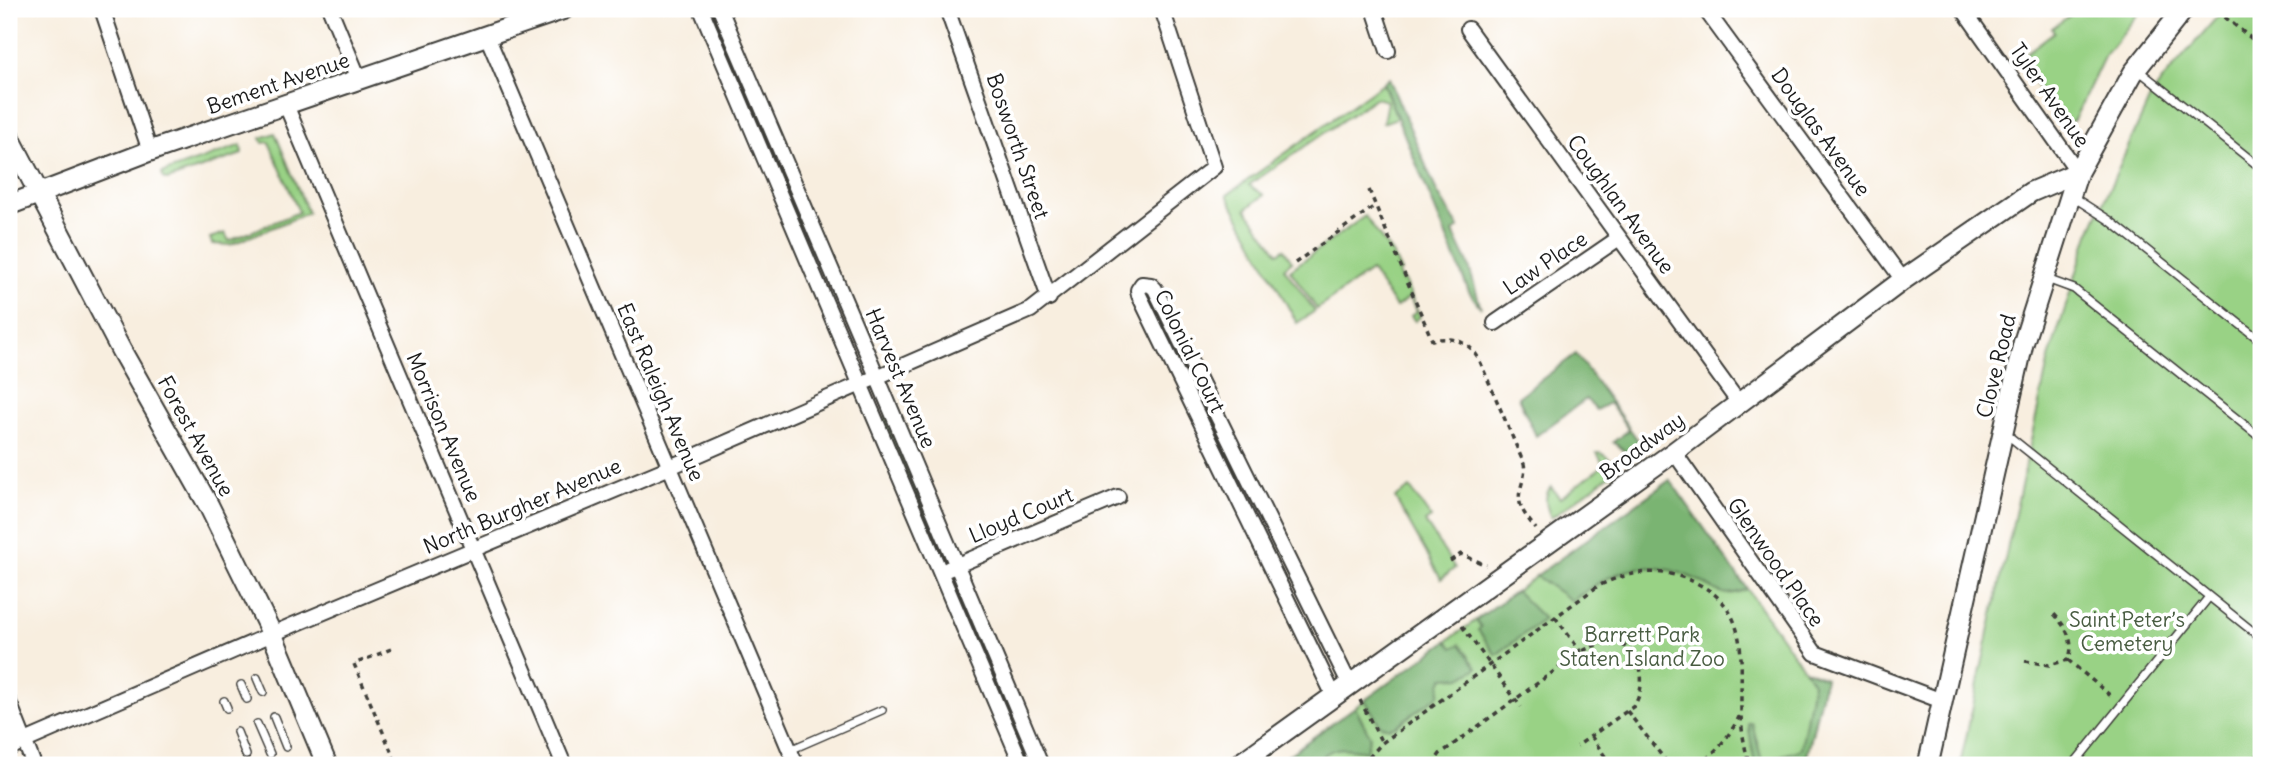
<svg xmlns="http://www.w3.org/2000/svg" width="2270" height="774" viewBox="0 0 2270 774" font-family="Delius,sans-serif">
<style>
.green{fill:#99d285;stroke:#5a7750;stroke-width:2}
.forest{fill:#7ab472;stroke:#4b6847;stroke-width:2}
.lines{fill:none;stroke-linecap:round;stroke-linejoin:round}
.lane-casing{stroke:#3d3c39;stroke-width:10}
.street-casing{stroke:#3d3c39;stroke-width:18}
.secondary-casing{stroke:#3d3c39;stroke-width:23}
.path{stroke:#3d3c39;stroke-width:3.5;stroke-dasharray:5 5;stroke-linecap:butt}
.lane{stroke:#fff;stroke-width:7}
.street{stroke:#fff;stroke-width:14}
.secondary{stroke:#fff;stroke-width:19}
.labels{text-anchor:middle;dominant-baseline:central;stroke-width:7;stroke-linejoin:round;paint-order:stroke}
.street-label{font-size:21px;fill:#1c1c1c;stroke:#fff}
.park-label{font-size:21px;fill:#485c41;stroke:#fff}
</style>
<rect width="100%" height="100%" fill="#fff"/>
<filter id="ink" filterUnits="userSpaceOnUse"><feTurbulence type="fractalNoise" baseFrequency=".0143" numOctaves="2"/><feDisplacementMap in="SourceGraphic" scale="14" xChannelSelector="R" yChannelSelector="G"/><feConvolveMatrix kernelMatrix="1 2 1 2 8 2 1 2 1" color-interpolation-filters="sRGB"/></filter>
<filter id="wash" filterUnits="userSpaceOnUse"><feTurbulence type="fractalNoise" baseFrequency=".00686" numOctaves="4" result="noise"/><feDisplacementMap in="SourceGraphic" scale="28" xChannelSelector="R" yChannelSelector="G"/><feGaussianBlur stdDeviation="1.57" result="paint"/><feColorMatrix in="noise" values="0 0 0 0 0 0 0 0 0 0 0 0 0 0 0 0 0 1.4 0 .05"/><feComposite in="paint" operator="in"/></filter>
<g filter="url(#wash)">
<rect width="100%" height="100%" fill="#f8eedf"/>
<path class="green" d="M2079 9H2142L2104 57 2074 120 2068 124 2063 121 2017 60 2054 32 2052 28Z
M2224 9H2261V765H1960L2049 358 2089 234 2150 98 2164 78Z
M1383 83 1397 118 1383 123 1387 101 1375 98 1249 185 1264 195 1246 209 1278 253 1284 249 1292 261 1284 268 1315 311 1297 323 1227 195Z
M275 133 308 213 230 245 212 244 210 238 225 233 229 241 299 212 269 142 263 143 261 138Z
M241 145 242 154 170 179 167 180 164 179 162 173Z
M1365 216 1393 255 1401 272 1398 273 1402 281 1404 280 1420 317 1415 321 1411 316 1416 312 1410 297 1396 307 1371 271 1317 309 1290 270Z
M884 417H887L944 551 942 554 938 550 884 422Z
M1597 453H1601L1621 467 1551 518C1546 507 1543 496 1551 487L1560 498 1604 465Z
M1670 480 1804 669 1825 678 1805 765H1275Z
M1410 488 1431 518 1425 522 1455 568 1441 579 1395 498Z"/>
<path class="forest" d="M1389 78 1437 192 1459 228 1453 232 1468 263 1481 308 1469 292 1383 83Z
M1576 354 1645 450 1634 458 1613 442 1629 430 1609 403 1596 410 1586 399 1536 436 1518 397Z
M1670 480 1747 589C1719 601 1717 588 1693 578 1644 556 1612 571 1572 601L1536 576Z
M1516 591 1544 619 1496 655 1478 630 1481 627 1476 620Z
M1447 641 1453 648 1460 644 1477 668 1463 677 1444 678 1441 684 1439 695 1396 726 1389 728 1380 725 1365 700Z
M1804 669 1825 678 1805 765H1755L1748 723H1752L1762 761 1797 751 1801 748 1813 683Z
M1355 707 1370 736 1366 751C1349 749 1336 744 1322 757L1320 765H1275Z"/>
</g>
<g filter="url(#ink)">
<g class="lines">
<g class="lane-casing">
<path id="lane" d="M2137 69 2261 168
M2073 197 2109 220 2261 341
M2044 278 2074 289 2261 438
M2005 433 2261 638
M257 678 263 692
M241 685 247 699
M224 701 227 708
M274 717 286 747
M257 724 270 754
M237 732 246 755
M790 750 882 710
M2073 765 2209 597
M2254 765 2261 756"/>
</g>
<g class="street-casing">
<path id="street" d="M102 9 150 151
M330 9 359 79
M701 9 1022 765
M720 9 870 360 1041 765
M947 9 1049 298
M1374 9 1388 51
M1705 9 1903 280
M1963 9 2078 172
M1468 29 1739 403
M487 36 796 765
M286 105 564 765
M1495 323 1619 238
M1674 452 1815 653 1942 701
M948 569 1118 497
M1334 696 1139 295 1138 290 1142 284 1151 285 1155 289 1350 685
M9 702 34 765
M9 748 293 625 670 467 1031 310 1214 167 1162 9"/>
</g>
<g class="secondary-casing">
<path id="secondary" d="M9 136 121 350 209 506 272 634 327 765
M9 205 150 151 564 9
M1238 765 1674 452 1903 280 2031 192 2078 172
M1928 765 2023 344 2078 172 2133 73 2184 9"/>
</g>
<path class="path" d="M2217 11 2261 46
M1369 190 1432 340C1452 336 1469 341 1479 359L1524 464C1526 473 1523 479 1521 487 1515 505 1526 516 1536 529
M1295 263 1376 205
M1450 561 1461 554 1486 565
M1555 617 1581 652
M1462 626 1521 707
M391 649 354 664 397 765
M2068 660 2112 697
M2025 661 2049 665 2068 660C2076 643 2066 627 2054 614
M1360 700 1382 743
M1627 711 1669 765
M1591 736 1611 765
M1707 759 1727 765
M1362 765 1382 743 1598 586C1627 572 1656 567 1687 579 1752 604 1740 656 1741 712 1741 730 1745 748 1749 765
M1432 765 1440 754 1579 653C1590 647 1602 641 1615 643 1644 647 1647 686 1634 706L1577 746
M1698 765C1716 753 1731 734 1740 715"/>
<use href="#lane" class="lane"/>
<use href="#street" class="street"/>
<use href="#secondary" class="secondary"/>
</g>
</g>
<g class="labels">
<g class="street-label">
<text transform="translate(278 83) rotate(-19)">Bement Avenue</text>
<text transform="translate(2050 95) rotate(55)">Tyler Avenue</text>
<text transform="translate(1821 132) rotate(54)">Douglas Avenue</text>
<text transform="translate(1018 146) rotate(71)">Bosworth Street</text>
<text transform="translate(1621 204) rotate(54)">Coughlan Avenue</text>
<text transform="translate(1545 263) rotate(-34)">Law Place</text>
<text transform="translate(1190 351) rotate(64)">Colonial Court</text>
<text transform="translate(1996 366) rotate(-76)">Clove Road</text>
<text transform="translate(901 378) rotate(67)">Harvest Avenue</text>
<text transform="translate(661 392) rotate(67)">East Raleigh Avenue</text>
<text transform="translate(444 427) rotate(67)">Morrison Avenue</text>
<text transform="translate(196 436) rotate(61)">Forest Avenue</text>
<text transform="translate(1642 446) rotate(-36)">Broadway</text>
<text transform="translate(522 506) rotate(-23)">North Burgher Avenue</text>
<text transform="translate(1021 515) rotate(-23)">Lloyd Court</text>
<text transform="translate(1776 562) rotate(55)">Glenwood Place</text>
</g>
<g class="park-label">
<text x="2127" y="619">Saint Peter’s<tspan x="2127" dy="24">Cemetery</tspan></text>
<text x="1642" y="634">Barrett Park<tspan x="1642" dy="24">Staten Island Zoo</tspan></text>
</g>
</g>
<rect width="2270" height="774" fill="none" stroke="#fff" stroke-width="35"/>
</svg>
